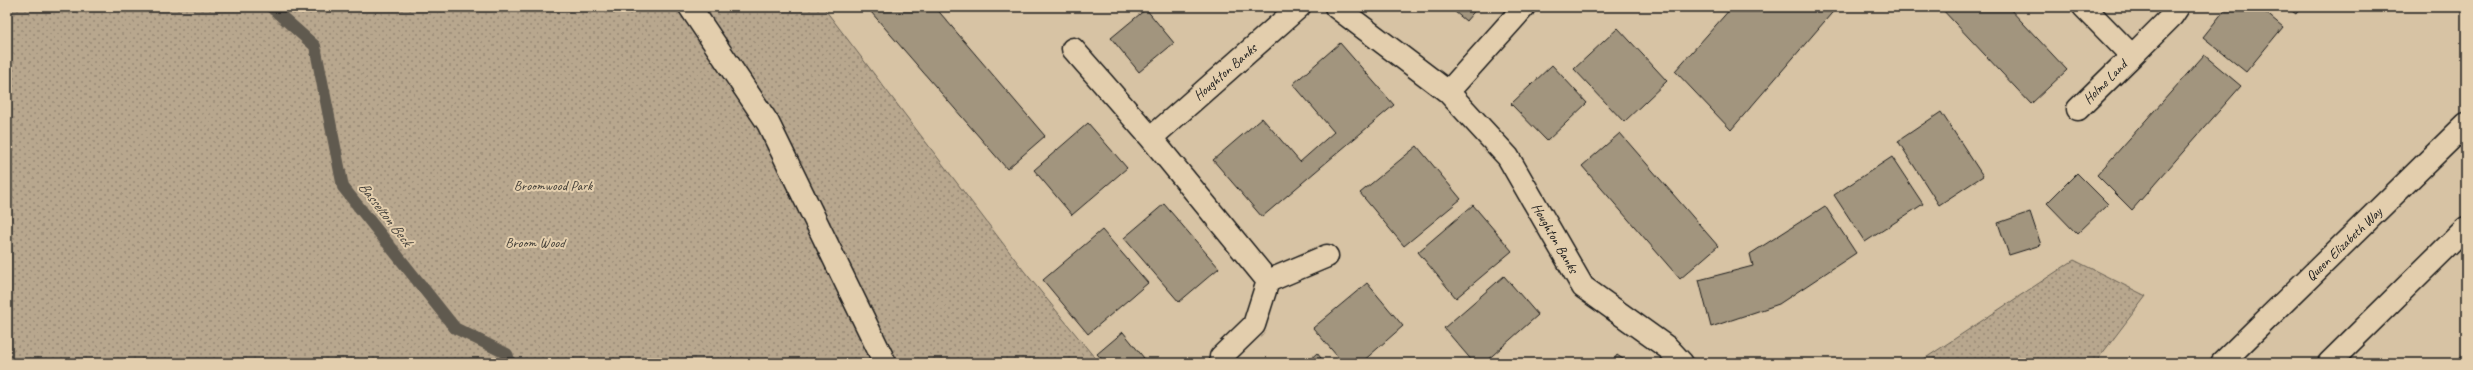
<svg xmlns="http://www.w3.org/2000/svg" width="2473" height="370" viewBox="0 0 2473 370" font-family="Caveat,sans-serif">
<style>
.forest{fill:url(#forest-firs);stroke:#6a6255}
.park{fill:url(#park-dots);stroke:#6a6255}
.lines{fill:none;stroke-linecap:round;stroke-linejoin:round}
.stream{stroke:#615a4f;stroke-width:12}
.building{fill:#a2957e;stroke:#1c1c1c}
.minor-casing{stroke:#1c1c1c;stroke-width:25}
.minor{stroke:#e3cead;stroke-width:22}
.labels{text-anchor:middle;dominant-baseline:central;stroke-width:4;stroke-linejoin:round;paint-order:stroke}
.street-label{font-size:14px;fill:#1c1c1c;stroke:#e3cead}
.park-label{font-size:14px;fill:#433f38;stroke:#e3cead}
.water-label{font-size:15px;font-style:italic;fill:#44403a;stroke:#e3cead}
</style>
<defs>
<pattern id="forest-firs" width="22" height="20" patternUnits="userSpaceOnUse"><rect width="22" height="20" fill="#b8a78e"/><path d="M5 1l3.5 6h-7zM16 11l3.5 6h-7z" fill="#958773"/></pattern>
<pattern id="park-dots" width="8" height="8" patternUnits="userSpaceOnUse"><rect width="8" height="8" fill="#b8a78e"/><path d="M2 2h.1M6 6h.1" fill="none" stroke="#958773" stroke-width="1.8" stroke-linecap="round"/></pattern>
</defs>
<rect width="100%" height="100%" fill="#d7c3a4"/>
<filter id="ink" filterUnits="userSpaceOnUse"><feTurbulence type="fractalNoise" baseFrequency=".025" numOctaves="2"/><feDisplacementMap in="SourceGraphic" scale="8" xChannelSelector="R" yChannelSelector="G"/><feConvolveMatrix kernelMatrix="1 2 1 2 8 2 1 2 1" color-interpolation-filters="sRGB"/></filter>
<g filter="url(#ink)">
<path class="forest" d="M2466 352V363H2453Z"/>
<path class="park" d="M7 7H823L1024 271 1099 363H7Z
M2074 260 2146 296 2095 363H1918Z"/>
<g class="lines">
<path class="stream" d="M271 7 315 46 343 187 455 328 507 354 510 363"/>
</g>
<path class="building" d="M878 7H935L1045 136 1007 169 871 12Z
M1449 7H1478L1466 21Z
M1732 7H1837L1731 130 1675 71Z
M1940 7H2008L2067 70 2031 104Z
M2227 7H2259L2283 27 2246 72 2203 37Z
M2286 7H2301L2296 14Z
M1146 9 1174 43 1139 72 1111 38Z
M1618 28 1667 81 1624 122 1574 69Z
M1340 43 1394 105 1262 217 1213 160 1262 118 1300 162 1334 132 1293 84Z
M2204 55 2241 86 2132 210 2097 175Z
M1552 65 1587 103 1547 141 1511 104Z
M1941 112 1983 176 1939 205 1898 141Z
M1088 123 1127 168 1072 215 1034 170Z
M1620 133 1718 246 1680 279 1582 166Z
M1417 146 1461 199 1404 246 1360 193Z
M1892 157 1923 204 1865 242 1834 195Z
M2077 173 2108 204 2077 234 2047 203Z
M1164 204 1219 268 1179 302 1124 238Z
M1473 205 1512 251 1456 298 1418 252Z
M1825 206 1856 253 1779 304 1711 327 1699 280 1753 266 1750 254Z
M2030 212 2041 245 2009 255 1998 223Z
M1102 230 1148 283 1088 334 1043 280Z
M1504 276 1538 315 1484 363H1474L1444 328Z
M1367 283 1403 326 1361 363H1343L1313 328Z
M1123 332 1144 358 1138 363H1105L1097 354Z
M1317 353 1325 363H1306Z
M1617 355 1629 363H1611Z"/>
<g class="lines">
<g class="minor-casing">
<path id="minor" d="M690 7 768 123 885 363
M1336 7 1448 92 1508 157 1583 287 1668 348 1682 363
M2084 7 2132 56 2172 16 2178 7
M1073 49 1151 138
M1448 92 1524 7
M2078 109 2132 56
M1268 281 1327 256
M1221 357 1254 325 1268 281 1151 138 1299 7
M2222 363 2466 124
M2329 363 2466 228"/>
</g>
<use href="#minor" class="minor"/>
</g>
</g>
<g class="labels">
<g class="street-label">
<text transform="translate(1225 72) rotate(-41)">Houghton Banks</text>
<text transform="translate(2105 82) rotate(-45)">Holme Land</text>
<text transform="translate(1555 238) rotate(60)">Houghton Banks</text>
<text transform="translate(2344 244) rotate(-44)">Queen Elizabeth Way</text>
</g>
<g class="park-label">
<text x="553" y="185">Broomwood Park</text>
<text x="535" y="242">Broom Wood</text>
</g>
<g class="water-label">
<text transform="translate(385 214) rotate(52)">Basselton Beck</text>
</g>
</g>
<rect width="2473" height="370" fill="none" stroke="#e3cead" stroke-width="24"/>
<rect x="12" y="12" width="2449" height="346" fill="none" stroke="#1c1c1c" stroke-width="1.5" filter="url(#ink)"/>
</svg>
